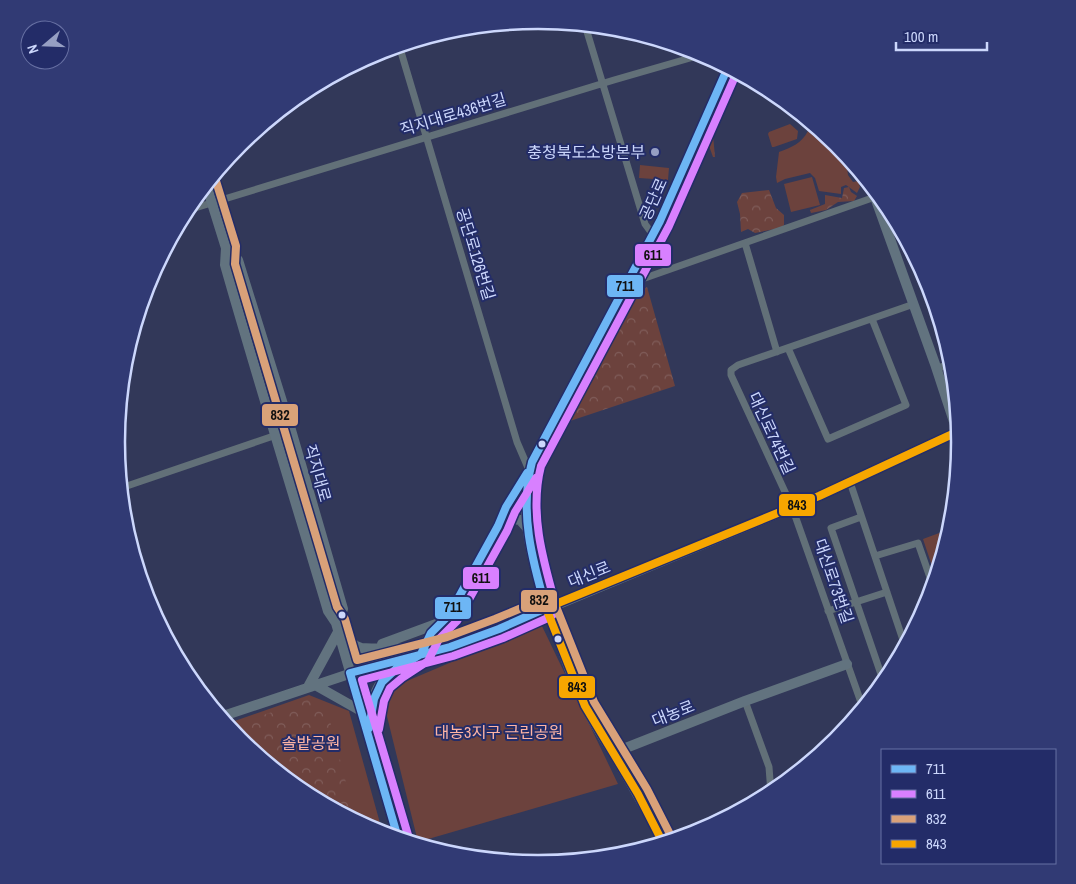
<svg xmlns="http://www.w3.org/2000/svg" width="1076" height="884" viewBox="0 0 1076 884" font-family="'Archivo Narrow','Noto Sans KR',sans-serif">
<style>
.green{fill:#6c423d}
.forest{fill:url(#forest-crowns)}
.lines{fill:none;stroke-linecap:round;stroke-linejoin:round}
.street{stroke:#627078;stroke-width:7}
.secondary{stroke:#62737f;stroke-width:10}
.bus-1-casing{stroke:#232c68;stroke-width:11}
.bus-2-casing{stroke:#232c68;stroke-width:11}
.bus-3-casing{stroke:#232c68;stroke-width:11}
.bus-4-casing{stroke:#232c68;stroke-width:11}
.bus-1{stroke:#6db6f5;stroke-width:8}
.bus-2{stroke:#d880ff;stroke-width:8}
.bus-3{stroke:#d9a179;stroke-width:8}
.bus-4{stroke:#f7a600;stroke-width:8}
.poi-dot{fill:#969fc3;stroke:#232c68;stroke-width:2}
.bus-dot{fill:#ccd7fc;stroke:#232c68;stroke-width:2}
.labels{text-anchor:middle;dominant-baseline:central;stroke-width:4;stroke-linejoin:round;paint-order:stroke}
.street-label{font-size:16px;fill:#ccd7fc;stroke:#232c68}
.poi-label{font-size:16px;fill:#ccd7fc;stroke:#232c68;text-anchor:end}
.park-label{font-size:16px;fill:#fdb4a4;stroke:#232c68}
.rim{fill:none;stroke:#ccd7fc;stroke-width:2.5}
.line-badge{stroke:#232c68;stroke-width:2}
.pale-badge-label{font-size:14px;text-anchor:middle;font-weight:bold;fill:#111}
</style>
<defs>
<pattern id="forest-crowns" width="20" height="18" patternUnits="userSpaceOnUse" patternTransform="scale(1.25)"><rect width="20" height="18" fill="#6c423d"/><path d="M2 6a3 3 0 1 1 6 0M12 15a3 3 0 1 1 6 0" fill="none" stroke="#805d5a"/></pattern>
</defs>
<rect width="100%" height="100%" fill="#323859"/>
<path class="green" d="M790 124 798 131 797 139 774 147H772L768 134 769 132Z
M817 128 835 142 846 161 848 175 853 182 858 181 860 187 857 193 846 185 841 187V194L819 191 815 178 810 173 785 179 777 183 776 177 779 152C792 147 801 144 808 131Z
M640 165 669 168 668 180 639 178Z
M812 177 820 205 791 212 784 184Z
M950 529 936 575H935L923 539Z
M541 624 618 784 418 842 381 692Z
M309 695 349 711 383 834 376 832 303 793 239 740 226 724Z"/>
<path class="forest" d="M739 73 745 77C734 81 733 93 728 103 726 107 721 112 718 116L719 124 713 135 715 157H713L708 143 713 126V117L728 79Z
M849 187 851 192 857 196 854 201 838 202 826 210 811 213 810 210 825 204V195L842 198 844 188Z
M769 190 776 208 784 215V225L780 228 755 233 748 229 741 232 740 214 737 202 742 193Z
M647 287 675 386 567 422 630 297Z
M310 699 330 721 356 821 303 793 239 740 229 727Z"/>
<g class="lines">
<path class="street" d="M585 25 645 224 653 235
M399 45 517 442 529 470
M185 211 614 80 704 54
M745 243 777 352
M628 284 875 197
M788 348 828 439 906 405 872 319
M937 369 952 362
M850 482 905 646
M121 488 291 430
M861 517 831 528 884 683
M875 556 918 543 933 586
M828 611 887 592
M745 701 769 767 771 793
M863 708 792 507 731 375V370L738 365 914 304"/>
<path class="secondary" d="M206 184 226 248 225 265C258 381 294 496 328 611L336 623 398 838
M871 186 935 364 959 437
M226 248 238 260 291 430 343 609 336 623
M498 526 513 519 520 520 528 529
M338 632 356 646 361 648C382 650 401 644 421 654
M473 635 453 636C445 630 446 623 449 615L498 526 506 507 527 474
M382 644 439 623
M315 685 361 711
M308 687 338 632
M220 717 379 664 449 647 484 635 819 496 959 431
M369 730C374 679 379 680 421 654L423 645 448 615
M613 753 745 701 847 664
M663 843C649 813 632 785 615 756 605 740 594 724 586 707 575 687 568 665 560 643 541 593 513 514 532 462L660 221 728 67"/>
<g class="bus-1-casing">
<path id="bus-1" d="M369 728 374 699 382 682 396 669 421 654 431 633 449 615 498 526 506 507 527 473
M398 838 350 673 450 647 499 629 546 608C532 560 519 511 532 462L660 221 728 67"/>
</g>
<g class="bus-2-casing">
<path id="bus-2" d="M379 729 384 701 390 688 402 678 428 661 439 639 457 621 507 531 515 512 536 478
M408 835 362 680 453 656 503 638 550 617 555 613 556 606C543 560 529 513 541 466L669 226 737 72"/>
</g>
<g class="bus-3-casing">
<path id="bus-3" d="M216 181 236 246 235 264 337 607 345 619 357 660 447 637 495 619 543 599H551L555 604 594 702 647 789 672 838"/>
</g>
<g class="bus-4-casing">
<path id="bus-4" d="M663 843 638 794 585 706 546 608 819 496 959 431"/>
</g>
<use href="#bus-1" class="bus-1"/>
<use href="#bus-2" class="bus-2"/>
<use href="#bus-3" class="bus-3"/>
<use href="#bus-4" class="bus-4"/>
</g>
<circle class="poi-dot" cx="655" cy="152" r="5"/>
<g class="bus-dot">
<circle cx="542" cy="444" r="4.5"/>
<circle cx="342" cy="615" r="4.5"/>
<circle cx="558" cy="639" r="4.5"/>
</g>
<g class="labels">
<g class="street-label">
<text transform="translate(453 114) rotate(-17)">직지대로436번길</text>
<text transform="translate(653 199) rotate(-66)">공단로</text>
<text transform="translate(476 254) rotate(73)">공단로126번길</text>
<text transform="translate(772 433) rotate(65)">대신로74번길</text>
<text transform="translate(318 473) rotate(74)">직지대로</text>
<text transform="translate(589 574) rotate(-22)">대신로</text>
<text transform="translate(834 581) rotate(71)">대신로73번길</text>
<text transform="translate(673 713) rotate(-22)">대농로</text>
</g>
<g class="poi-label">
<text x="645" y="152">충청북도소방본부</text>
</g>
<g class="park-label">
<text x="499" y="732">대농3지구 근린공원</text>
<text x="311" y="743">솔밭공원</text>
</g>
</g>
<path d="M0 0H1076V884H0ZM125 442a413 413 0 1 1 826 0a413 413 0 1 1-826 0Z" fill="#313a74" fill-rule="evenodd"/>
<path class="rim" d="M125 442a413 413 0 1 1 826 0a413 413 0 1 1-826 0Z"/>
<g class="line-badge">
<rect x="634" y="243" width="38" height="24" rx="5" fill="#d880ff"/>
<rect x="606" y="274" width="38" height="24" rx="5" fill="#6db6f5"/>
<rect x="261" y="403" width="38" height="24" rx="5" fill="#d9a179"/>
<rect x="778" y="493" width="38" height="24" rx="5" fill="#f7a600"/>
<rect x="462" y="566" width="38" height="24" rx="5" fill="#d880ff"/>
<rect x="520" y="589" width="38" height="24" rx="5" fill="#d9a179"/>
<rect x="434" y="596" width="38" height="24" rx="5" fill="#6db6f5"/>
<rect x="558" y="675" width="38" height="24" rx="5" fill="#f7a600"/>
</g>
<g class="pale-badge-label">
<text x="653" y="260">611</text>
<text x="625" y="291">711</text>
<text x="280" y="420">832</text>
<text x="797" y="510">843</text>
<text x="481" y="583">611</text>
<text x="539" y="605">832</text>
<text x="453" y="612">711</text>
<text x="577" y="692">843</text>
</g>
<rect x="881" y="749" width="175" height="115" fill="#232c68" stroke="#6770a3"/>
<rect x="891" y="765" width="25" height="8" fill="#6db6f5" stroke="#6770a3"/>
<text x="926" y="774" font-size="15" fill="#ccd7fc">711</text>
<rect x="891" y="790" width="25" height="8" fill="#d880ff" stroke="#6770a3"/>
<text x="926" y="799" font-size="15" fill="#ccd7fc">611</text>
<rect x="891" y="815" width="25" height="8" fill="#d9a179" stroke="#6770a3"/>
<text x="926" y="824" font-size="15" fill="#ccd7fc">832</text>
<rect x="891" y="840" width="25" height="8" fill="#f7a600" stroke="#6770a3"/>
<text x="926" y="849" font-size="15" fill="#ccd7fc">843</text>
<g transform="translate(45 45) rotate(251)"><circle r="24" fill="#232c68" stroke="#6770a3"/>
<path d="M0-4L9 19L0 12L-9 19Z" fill="#969fc3"/>
<text y="-8" font-size="14" font-weight="bold" text-anchor="middle" fill="#ccd7fc">N</text>
</g>
<path d="M896 42v8h91v-8" fill="none" stroke="#ccd7fc" stroke-width="2.5"/>
<text x="904" y="42" font-size="15" fill="#ccd7fc" stroke="#232c68" stroke-width="4" paint-order="stroke">100 m</text>
</svg>
